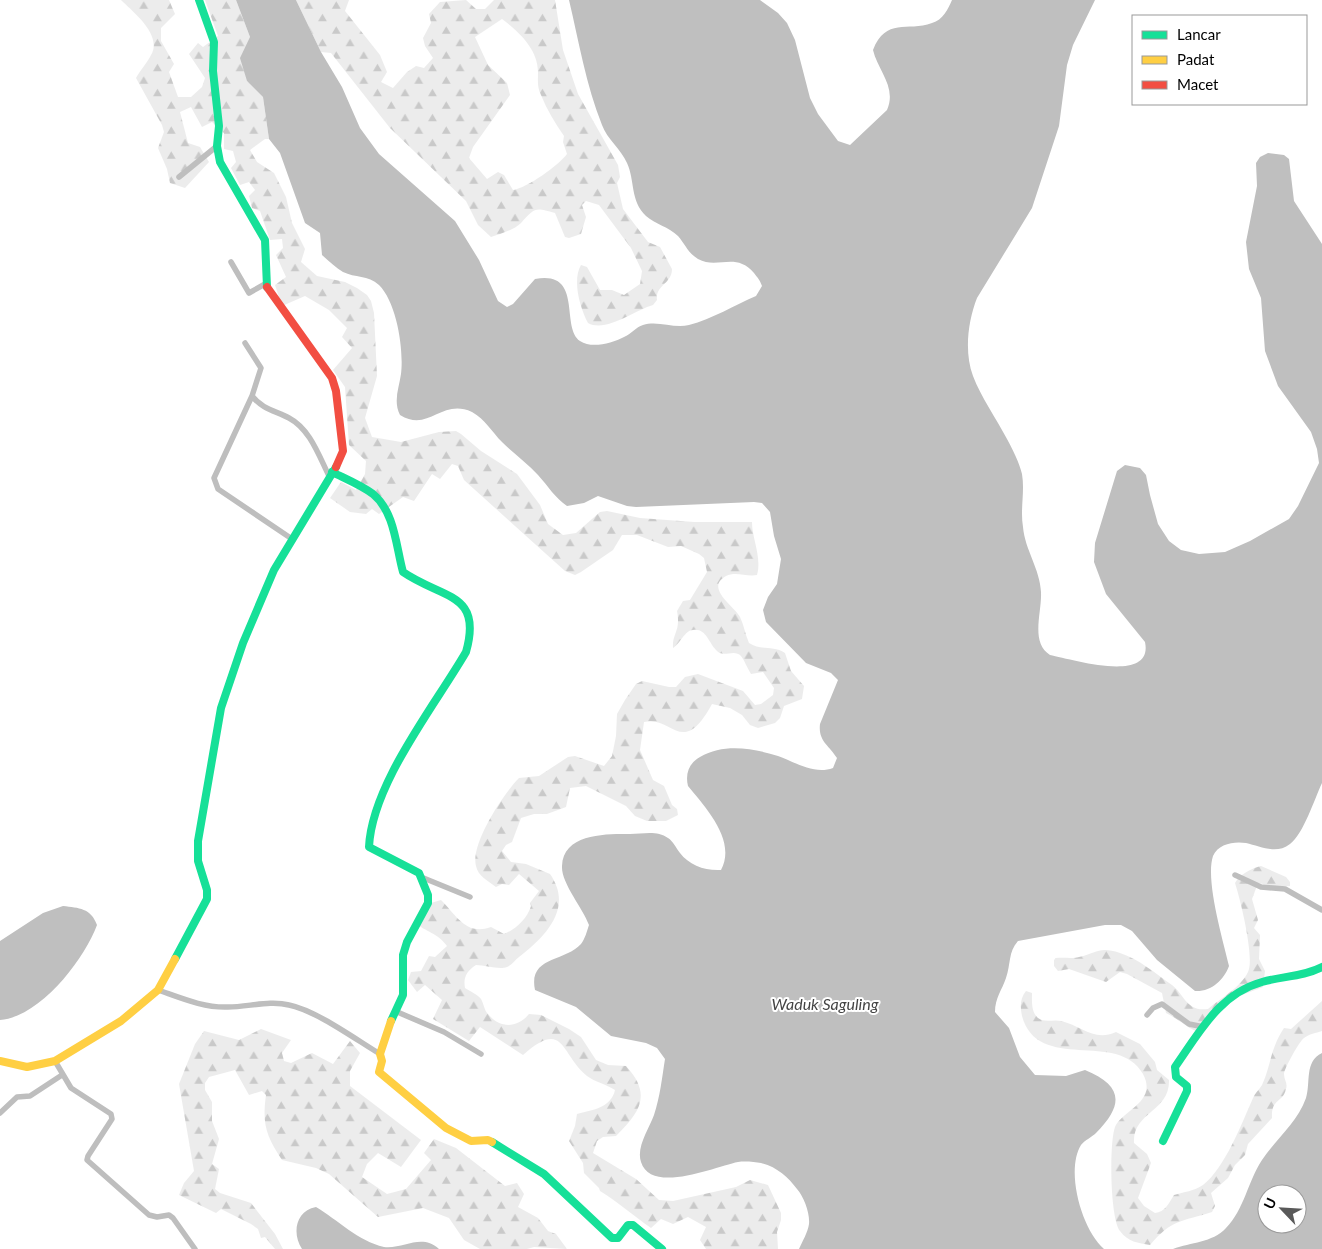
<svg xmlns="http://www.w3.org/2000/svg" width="1322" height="1249" viewBox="0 0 1322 1249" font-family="Lato,sans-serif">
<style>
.forest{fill:url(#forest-firs);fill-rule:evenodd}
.water{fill:#bfbfbf;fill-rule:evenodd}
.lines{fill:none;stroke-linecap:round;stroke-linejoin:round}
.street{stroke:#bebebe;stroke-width:5.5}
.fast{stroke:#16e098;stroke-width:8}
.slow{stroke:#ffcf43;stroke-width:8}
.jam{stroke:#f24e42;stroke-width:8}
.labels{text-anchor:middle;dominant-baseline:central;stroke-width:4;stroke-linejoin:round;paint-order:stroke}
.water-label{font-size:16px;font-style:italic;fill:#444;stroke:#fff}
</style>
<defs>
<pattern id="forest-firs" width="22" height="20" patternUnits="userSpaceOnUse" patternTransform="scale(1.25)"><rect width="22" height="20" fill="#ececec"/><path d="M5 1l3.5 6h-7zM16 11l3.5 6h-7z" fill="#c9c9c9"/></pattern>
</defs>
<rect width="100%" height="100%" fill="#fff"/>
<path class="forest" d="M121 0H169L175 14 161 28V41L174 64 169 72 178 97H191L202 87 205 78 189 54 198 43 203 47 218 36 205 0H236L250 37 247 81 263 97 269 139H265L250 150 257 162 274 173 286 197 292 223 305 249 301 262 317 276 345 282 357 288 367 295 371 301 374 313 377 376 365 418 372 437 401 442 439 432 456 431 461 434 481 451 517 474 540 505 548 524 563 535 576 533 600 512 607 511 640 518 694 522H752C752 539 762 557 757 575 746 577 736 571 726 576 704 588 735 607 740 617 744 625 745 634 749 643 761 651 773 645 785 653L791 671 804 686 802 699 784 706 780 718 775 723 758 728 750 725 742 715 730 708 712 704C682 759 673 715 644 722L640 750 653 780 664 786 672 805 677 809 678 815 666 821H647L635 816 626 806 586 786 570 788 566 807 547 814H534L521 818 512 842 506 845 502 851 511 862 526 864 550 874C574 908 545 937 519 957 515 960 512 965 507 967 499 970 485 965 476 965 467 971 463 977 465 988 470 991 478 995 481 999 484 1004 484 1010 488 1014 500 1029 518 1028 529 1014L541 1015 569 1029 581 1037 596 1060 608 1065 626 1066C653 1095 639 1113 616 1136L603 1137 597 1141 593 1153 636 1179 659 1200 673 1201 736 1187 750 1180 768 1185 781 1213V1220L777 1232 778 1249H706L700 1240 706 1227 688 1217 673 1224 661 1219 651 1228C634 1216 618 1202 600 1191L599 1188 584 1173 583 1163 569 1141 575 1126 577 1114C592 1110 611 1108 615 1090 606 1084 595 1082 587 1076 560 1054 565 1018 523 1055L480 1027 469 1041 433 1019 442 1000 425 985 417 992 408 980 411 972 421 971 429 956 435 957 447 946C437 932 427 933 414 922L431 903 441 900C457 916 466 936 491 927L504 934C516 929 527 919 531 906L530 903 539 891 519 874 509 885 502 884 496 887C488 881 478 876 476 866 470 844 504 793 519 778L539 776 568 757 575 756 604 766 612 756 616 736 617 714 625 700 636 684 642 681 669 687H676L685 677 698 674 743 691 755 705 761 704 773 695 774 688 763 672 751 674C747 668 745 661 741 656 734 648 723 659 716 650 709 643 706 628 693 630 685 630 680 644 673 648 672 633 681 632 677 611L683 601 690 600 707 572 704 558 699 554 681 546 668 547 637 535H622L613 550 581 572 575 575 565 571 464 480 458 466 452 464 440 479 432 474 414 501 403 497 379 514 372 509 366 514 350 512 330 498 341 482 356 490 365 474 366 461 349 445 345 387 333 370 352 348 342 337 347 328 329 310 305 296 282 306 275 285 286 277 276 255 283 248 282 239 270 240 260 211 252 208 249 196 255 190 249 182 240 185 231 168 236 162 233 151 224 149V133L212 122 202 127 191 107 180 112 188 143 200 147 209 162 185 188 170 183 167 169 158 148 164 132 162 125 136 78C141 69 147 63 151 55 163 35 133 12 121 0Z
M296 0H349L345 11 380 55 387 72 381 82 393 88 407 72 416 66 424 68 433 58 425 46 423 38 431 23 429 14 440 2 466 0 476 9H485L494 0H555L563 50 578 94 618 165 620 177 617 183 623 209 648 242 660 247 672 269C672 284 655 285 657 300L653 305C635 310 606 333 588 323 580 308 572 280 581 265L587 267 600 290H612L624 295 640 284 642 271 631 248 599 205 586 201 582 205 586 217 581 234 569 238 565 237 555 213C534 207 535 208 521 223 514 230 500 234 491 237L478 225 466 201 390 128 331 53 321 52ZM502 19C519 32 538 49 538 72 538 81 537 87 541 95 547 110 555 123 564 136L563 142 567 154C559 165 527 188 513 190L504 175 498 172 487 179 469 158 473 147 510 95 507 83 488 65 475 37Z
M1261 866 1286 877 1290 882V886L1278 887 1258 883 1252 899 1258 920 1254 928 1260 935 1259 959 1265 971 1263 987 1231 999 1200 1033C1187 1028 1179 1019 1166 1013L1162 993 1127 974 1120 972 1106 982 1069 969 1058 971 1054 966V960L1056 958C1064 957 1072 959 1079 957 1097 953 1099 946 1120 953 1139 959 1156 974 1172 985 1184 994 1186 1012 1208 1009 1221 998 1241 987 1248 972 1255 958 1240 898 1235 883 1240 874 1252 868 1261 866Z
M1026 991 1032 993C1032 1002 1031 1012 1038 1018 1044 1023 1054 1019 1061 1021 1082 1026 1094 1042 1116 1032L1140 1044 1155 1062 1157 1070 1169 1080C1170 1112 1132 1112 1134 1143L1147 1154 1151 1163 1138 1198 1144 1206 1155 1213C1165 1212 1169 1203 1174 1195 1184 1192 1194 1191 1203 1185 1225 1168 1242 1123 1253 1098 1255 1093 1259 1090 1262 1085 1271 1066 1270 1049 1284 1028L1291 1029 1322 1001V1031C1316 1033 1309 1034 1304 1038 1300 1040 1284 1069 1284 1074 1284 1080 1288 1083 1286 1089 1283 1103 1271 1098 1272 1118L1248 1144 1245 1155 1235 1165 1228 1178 1211 1193 1215 1206 1212 1212C1181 1222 1172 1219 1150 1245 1138 1243 1128 1242 1120 1231 1110 1219 1109 1143 1115 1127 1122 1110 1158 1102 1143 1074 1118 1029 1038 1074 1022 1016 1020 1007 1020 998 1026 991Z
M261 1029 291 1040 282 1053 284 1061 291 1063 312 1053 333 1064 350 1041 360 1053 350 1071V1086L421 1140 401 1167 378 1153 367 1164 362 1177 387 1194 406 1189 431 1160 424 1153 434 1139 456 1148 505 1186 517 1183 524 1194 518 1207 538 1218 548 1231 556 1234 567 1249 534 1247 527 1249H480L464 1240 449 1218 423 1208 378 1217 329 1174 316 1168 282 1160C266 1136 262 1124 266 1095L262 1091 249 1095 235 1070 209 1077 205 1083V1090L212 1102V1121L219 1139 212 1164 219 1169 215 1189 220 1193 251 1203 275 1234 283 1249H275L265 1237 261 1238 258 1229 251 1224 221 1209 216 1213 179 1195 184 1183 194 1171 179 1084 195 1044 204 1031 239 1040Z"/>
<path class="water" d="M236 0H296L321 52 342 87 360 128 379 154 455 221 479 260 498 301 507 307 513 304 535 279C584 270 560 327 580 341 592 349 612 343 624 337 631 334 636 327 643 325 658 320 674 329 689 325 712 319 735 305 756 296L762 286C760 280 757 277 754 273 735 251 718 270 698 259 688 253 685 244 678 236 669 227 655 224 646 216 630 201 635 180 627 163 621 149 607 139 602 125 586 85 579 42 569 0H760L778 13 787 23 795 40 810 98 818 114 838 141 850 145 887 110C897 87 878 71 873 50 886 17 907 32 932 23 943 20 948 9 952 0H1095L1073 45 1067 65 1059 126 1032 208 977 298C968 321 964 352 973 376 981 397 996 418 1007 439 1013 450 1019 462 1022 474 1025 492 1020 509 1023 527 1025 550 1040 569 1041 592 1042 613 1030 642 1050 655 1071 659 1154 685 1145 642L1106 594 1094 562 1095 543 1117 471 1125 465 1140 468 1146 475 1150 495 1158 524 1169 541 1181 550 1199 554 1225 552 1250 541 1289 519 1298 506 1319 463 1317 449 1311 432 1278 386 1265 351 1261 298 1249 269 1246 242 1257 186 1256 163 1260 157 1268 153 1284 155 1289 159 1294 201 1322 244V783C1314 800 1304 833 1290 844 1276 855 1260 846 1246 843 1234 841 1218 844 1213 856 1205 880 1223 940 1229 966 1224 980 1211 992 1195 991L1157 960 1132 931 1121 925H1105L1018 941C1008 952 1011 964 1006 978 1002 990 995 998 995 1012L1009 1028 1020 1057 1035 1075 1066 1076 1085 1070C1122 1085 1125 1104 1096 1133 1092 1137 1085 1140 1081 1145 1065 1171 1082 1230 1104 1249H799C802 1242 808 1232 809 1224 810 1213 804 1197 797 1189 788 1177 777 1167 761 1163 755 1162 745 1161 738 1162 717 1166 651 1195 641 1162 636 1147 649 1129 654 1115 660 1097 662 1078 665 1059L657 1048 646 1043 611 1036 576 1007 535 990C528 956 565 962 581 944 585 939 587 931 589 925 583 908 561 883 562 866 563 833 607 834 630 834 643 834 657 830 668 838 673 841 676 848 680 853 689 865 705 871 721 870 737 840 705 807 688 786 685 774 689 763 700 757 724 743 752 748 778 756 795 762 814 775 833 768L837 758C829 745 818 741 820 724L838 680 831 673 806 663 766 622 763 610 768 597 777 584 781 559 774 536 770 512 762 503 754 502 636 507 627 506 598 496 584 503 567 506C555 498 548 486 538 475 527 463 513 453 502 442 492 432 485 419 472 412 441 398 429 433 400 415 393 401 399 388 401 374 404 350 397 303 379 285 368 275 355 278 343 272 336 268 329 261 322 255L320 233 305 223 280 153 269 139 263 97 247 81 240 58 250 37Z
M63 906C79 908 91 908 97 925 84 960 40 1017 0 1020V941L43 913Z
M1322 1053V1249H1173C1191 1242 1212 1243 1226 1228 1244 1210 1248 1181 1262 1160 1276 1139 1297 1123 1306 1098 1311 1082 1304 1062 1322 1053ZM1267 1194H1297V1224H1267Z
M316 1207C338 1220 358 1241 384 1247 405 1249 421 1233 439 1249H302C292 1234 295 1211 316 1207Z"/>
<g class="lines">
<path class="street" d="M179 177 217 146
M231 262 249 293 265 284
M245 343 261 368 252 396C262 409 276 411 289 418 310 429 319 456 329 476
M252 396 214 478 218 489 292 539
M1235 875 1261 887 1285 889 1322 910
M421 877 470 897
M158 990C181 998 204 1008 228 1007 248 1007 270 1000 289 1005 317 1011 355 1039 380 1054
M395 1011 444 1032 481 1054
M1147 1015 1153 1008 1162 1004 1189 1024 1204 1027
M55 1061 71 1088 111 1114 112 1119 88 1156 87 1160 149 1215 157 1217 169 1215 173 1218 195 1249
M0 1113 17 1097 30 1096 62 1075"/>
<path class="fast" d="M199 0 214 42 213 71 219 126 217 146 220 162 265 240 267 287
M332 472C346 479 361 485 373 494 395 512 396 547 403 572 442 599 483 592 466 652 434 707 372 784 369 847L419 873 428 895V903L407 942 403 955V995L391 1021
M175 959 207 899V890L198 861V841L221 708 243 643 274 570 336 467
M1163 1141 1187 1091V1086L1176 1077 1175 1067C1199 1033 1219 994 1262 982 1282 976 1303 977 1322 967
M492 1142 544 1174 612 1238H618L628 1225H633L662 1249"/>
<path class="slow" d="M391 1021 380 1054 382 1061 379 1072 446 1128 471 1141 488 1140 492 1142
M0 1061 27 1067 55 1061 121 1021 158 990 175 959"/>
<path class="jam" d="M267 287 332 378 336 391 343 451 336 467"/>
</g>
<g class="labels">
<g class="water-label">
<text x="825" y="1003">Waduk Saguling</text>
</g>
</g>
<rect x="1132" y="15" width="175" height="90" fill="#ffffff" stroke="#999999"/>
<rect x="1142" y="31" width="25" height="8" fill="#16e098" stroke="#999999"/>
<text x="1177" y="40" font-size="15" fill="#000000">Lancar</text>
<rect x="1142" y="56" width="25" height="8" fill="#ffcf43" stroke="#999999"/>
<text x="1177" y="65" font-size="15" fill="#000000">Padat</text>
<rect x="1142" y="81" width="25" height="8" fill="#f24e42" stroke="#999999"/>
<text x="1177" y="90" font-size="15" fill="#000000">Macet</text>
<g transform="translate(1282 1209) rotate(295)"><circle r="24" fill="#ffffff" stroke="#999999"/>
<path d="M0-4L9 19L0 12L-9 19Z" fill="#595959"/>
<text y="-8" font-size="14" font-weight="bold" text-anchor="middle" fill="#000000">U</text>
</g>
</svg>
